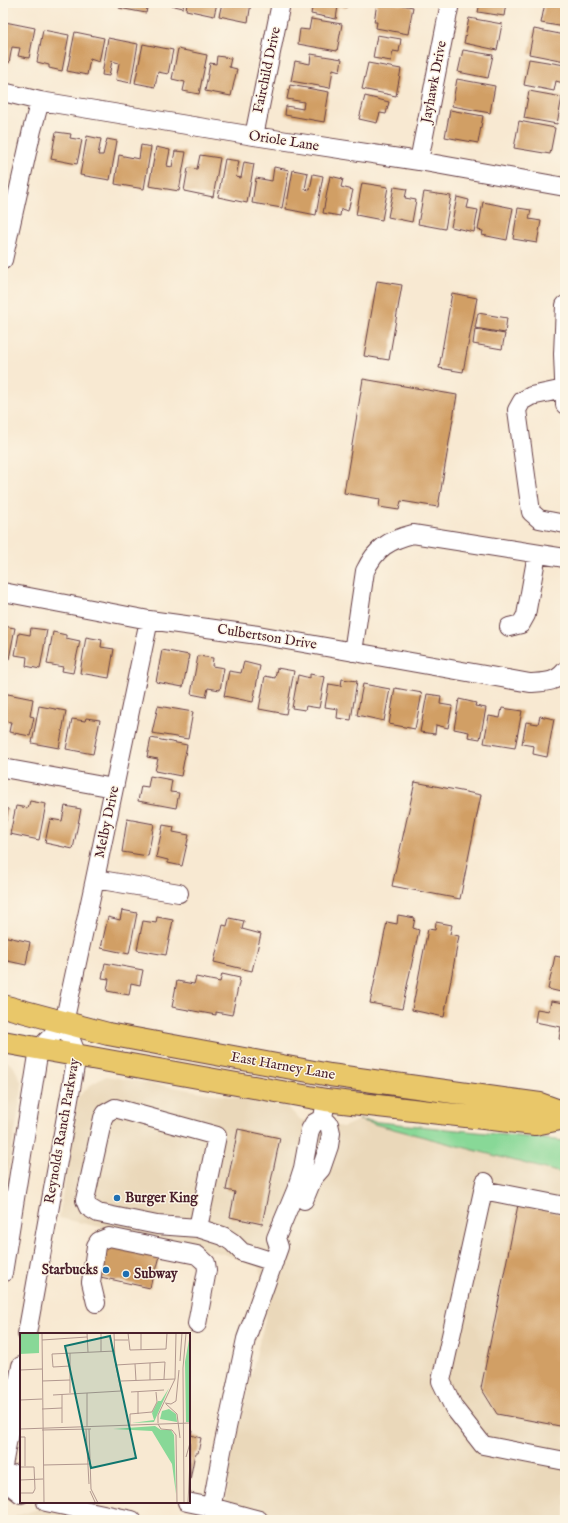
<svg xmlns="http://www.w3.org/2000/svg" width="568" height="1523" viewBox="0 0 568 1523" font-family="'IM FELL English',serif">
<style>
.built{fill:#ead8ba}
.green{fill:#88d897;stroke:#697c61}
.building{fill:#d19f65}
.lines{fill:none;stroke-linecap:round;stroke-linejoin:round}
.minor-casing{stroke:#643d44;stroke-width:20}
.major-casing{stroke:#643d44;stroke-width:24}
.minor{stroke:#fff;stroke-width:18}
.major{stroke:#e9c769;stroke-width:22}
.poi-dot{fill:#1f6fb2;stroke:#fcf5e5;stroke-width:1.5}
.labels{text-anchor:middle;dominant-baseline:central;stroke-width:3;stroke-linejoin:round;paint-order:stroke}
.street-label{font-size:14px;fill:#4a1f2b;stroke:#fcf5e5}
.poi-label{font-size:14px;font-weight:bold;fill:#4a1f2b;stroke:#fcf5e5;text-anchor:start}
.inset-road{fill:none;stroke:#b2988f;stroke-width:1}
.view{fill:#0f766e;fill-opacity:0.15;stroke:#0f766e;stroke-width:2}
.inset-edge{fill:none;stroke:#4a1f2b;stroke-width:2}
</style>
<rect width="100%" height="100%" fill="#fcf5e5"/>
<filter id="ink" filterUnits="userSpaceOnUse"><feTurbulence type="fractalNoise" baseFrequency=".025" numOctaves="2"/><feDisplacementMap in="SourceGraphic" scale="8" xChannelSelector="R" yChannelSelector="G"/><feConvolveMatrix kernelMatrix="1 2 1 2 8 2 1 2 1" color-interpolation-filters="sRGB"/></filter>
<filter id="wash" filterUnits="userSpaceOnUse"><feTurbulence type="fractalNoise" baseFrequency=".012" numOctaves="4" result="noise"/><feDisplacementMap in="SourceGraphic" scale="16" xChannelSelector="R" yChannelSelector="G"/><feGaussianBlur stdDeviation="0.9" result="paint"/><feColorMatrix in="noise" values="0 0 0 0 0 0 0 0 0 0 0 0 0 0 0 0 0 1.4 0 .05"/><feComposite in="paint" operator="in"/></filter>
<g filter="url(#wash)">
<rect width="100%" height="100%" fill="#f8e9d2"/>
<path class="built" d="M3 1058 14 1067 22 1083 21 1095 3 1202Z
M106 1076 286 1106 301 1120 344 1127 359 1120 565 1174V1520H224L231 1456 266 1315 260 1267 225 1254 59 1218 78 1097 92 1084Z
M38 1509 93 1520H14L16 1516Z"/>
<path class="green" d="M359 1120 565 1141V1174Z"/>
<g id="blocks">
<path class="building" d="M120 3H148L146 13 119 8Z
M162 3H184L183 8Z
M187 3H217L214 16 186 10Z
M222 3H251L248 22 219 16Z
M313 3H347L346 8 338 6 336 19 311 14Z
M377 3H391L413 7 408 34 376 28 377 22H374Z
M480 3H506L504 16 478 12Z
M545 3H565V27L541 23Z
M469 18 502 24 497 50 464 43Z
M311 19 342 24 337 51 298 44 300 29 309 30Z
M5 22 35 28 29 58 18 56 20 48 12 47 9 63 3 61V35Z
M534 29 565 35V61L529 54Z
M43 30 69 35 62 71 49 68V65L37 62Z
M75 32 104 38 99 62 90 59 87 75 67 71Z
M377 35 401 39 399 52 393 51 391 61 373 58Z
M108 38 138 44 131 83 116 80 119 63 112 61 109 76 102 75Z
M143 44 173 50 168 74 158 72 155 87 135 83Z
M178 49 207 55 199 94 183 91 185 82 172 79Z
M463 50 493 55 488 78 458 72Z
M311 54 342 59 340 71 333 69 330 88 291 81 295 61 310 64Z
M217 56 231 58 229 67 237 69 231 96 205 91 210 63 216 64Z
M529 59 565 65 563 83 556 81 554 91 524 85Z
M368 63 401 69 396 96 362 89Z
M457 79 495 86 490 113 452 106Z
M290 85 329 92 324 122 285 115 286 106 303 109 304 102 287 99Z
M529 91 562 97 557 124 524 118Z
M365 96 389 102 386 114 380 113 377 123 359 119Z
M450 110 483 116 478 143 445 137Z
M519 121 555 128 550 154 514 148Z
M56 132 71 134 70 138 82 140 77 164 51 159Z
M87 136 101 139 98 155H103L107 139 117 141 110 180 80 175Z
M141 145 151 147 144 189 115 184 119 155 139 159Z
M156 147 170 150 167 166 172 167 175 151 186 152 179 191 149 186Z
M200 155 220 158 213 197 184 191 188 168 197 169Z
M225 159 239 161 236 177 241 178 244 162 254 164 247 203 218 197Z
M274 167 289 170 282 208 252 203 256 178 272 181Z
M293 170 308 173 305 189 310 190 313 174 323 176 316 215 286 209Z
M330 176 343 179 341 187 353 190 348 211 341 209 340 216 323 213Z
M362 183 388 187 382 220 356 215Z
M394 187 407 189 405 198 416 200 412 222 388 217Z
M424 192 451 196 445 229 418 224Z
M457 197 469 200 467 208 478 210 474 232 451 227Z
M483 202 513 208 507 240 482 235 483 231 478 230Z
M518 208 531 210 529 219 541 221 537 243 513 239Z
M377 281 402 285 389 360 364 356Z
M452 293 477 298 463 372 439 368Z
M478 313 507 318 505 333 475 328Z
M475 329 505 334 502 349 473 344Z
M363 379 457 395 438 507 401 501 399 510 379 507 380 499 344 493Z
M3 626 15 628 9 659 3 658Z
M31 628 47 630 40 669 26 666 27 657 15 655 19 633 30 635Z
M53 632 66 635V638L80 641 73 673 62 671 63 667 47 664Z
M86 637 102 640 101 647 114 649 109 678 80 673Z
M162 650 189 655 183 687 156 682Z
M198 656 213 658 212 666 224 668 220 690 208 688 206 697 191 694Z
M244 662 260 666 253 702 224 696 229 671 241 673Z
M277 668 294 671 286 714 259 709 265 676 275 678Z
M310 674 325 677 319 708 306 706 305 710 292 708 298 675 310 678Z
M342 679 357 681 351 720 337 718 338 709 325 707 329 684 341 686Z
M363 684 390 689 384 721 357 715Z
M395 688 422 693 415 729 389 724Z
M3 693 33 699 30 716 34 717 30 736 9 732 11 722 3 721Z
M427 694 441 696 440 704 452 706 448 728 436 725 435 734 420 732Z
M459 699 476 703 475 706 486 708 480 739 468 737 469 732 454 729Z
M39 706 66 711 59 748 32 743Z
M158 706 193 712 188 739 152 733Z
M502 708 522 711 515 748 484 743 489 716 500 718Z
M540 716 554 719 547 757 533 754 534 746 522 744 526 722 538 724Z
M86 718 100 720 93 754 66 749 72 719 85 721Z
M151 738 187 745 181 776 155 771 158 759 147 757Z
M150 776 172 780 170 792 179 793 176 808 138 801 141 786 148 787Z
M415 782 481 795 460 899 392 886Z
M30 801 46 804 39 840 10 834 16 806 28 808Z
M65 806 81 809 73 849 45 843 50 819 62 821Z
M3 808 8 809 4 830H3Z
M127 819 154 824 148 856 122 852Z
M163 825 174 827 173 832 189 835 182 866 168 863V860L156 857Z
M122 910 137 913 129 954 101 948 108 917 120 920Z
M398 915 415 918 413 928 419 930 402 1009 370 1003 387 922 397 924Z
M157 917 173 920 166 955 137 950 143 921 156 923Z
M229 918 244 921 242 929 261 934 252 971 214 962 223 925 227 926Z
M436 922 452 925 450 934 459 936 444 1017 412 1010 428 929 435 930Z
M3 936 30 942 26 965 3 960Z
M555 956 565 958V993L548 989Z
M105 963 143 970 140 985 131 983 129 995 107 991 109 979 102 978Z
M222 974 240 978 232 1015 216 1012V1015L172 1007 177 981 194 984 196 977 220 982Z
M551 1001 565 1003V1040L559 1039 561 1027 535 1022 537 1009 549 1011Z
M238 1129 280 1138 262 1224 230 1217 235 1192 226 1190Z
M518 1205 565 1215V1427L497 1414 481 1388Z
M103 1244 160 1256 156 1271 154 1270 150 1288 96 1276Z
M189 1430H192L191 1435 201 1438 198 1453H195L190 1480Z"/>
</g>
</g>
<g filter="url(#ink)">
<use href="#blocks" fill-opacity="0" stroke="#643d44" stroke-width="1"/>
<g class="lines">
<g class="minor-casing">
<path id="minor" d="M3 92 40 101 254 136 419 161 565 187
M254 136 281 3
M419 161 450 3
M3 260 32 130 40 101
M565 305 563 354 565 405
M564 389 531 396 522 401 517 410 531 512 539 519 565 524
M3 592 149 620 258 635 530 683C545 682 555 683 565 671
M509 627 521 624 526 615 537 554
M353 652 365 571C376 548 389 540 413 534L565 558
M3 768 114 788
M95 879 179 893
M64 1023 95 879 149 620
M485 1182 441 1381 454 1408 483 1445 565 1461
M483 1190 565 1206
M304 1200 313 1178 321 1169 329 1146 331 1133 329 1124 323 1118
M198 1228 157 1225 98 1213 88 1207 85 1200 103 1118 106 1113 115 1108 217 1136 198 1228 223 1236 232 1242 242 1252 274 1262
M3 1273 39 1049 64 1023
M96 1303 91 1282 96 1246 99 1241 109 1237 197 1255 206 1263 207 1270 197 1324
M27 1334 77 1055 64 1023
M3 1466 21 1366
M3 1478 21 1473
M3 1480 21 1494
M46 1502 132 1520
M187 1502 211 1507 259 1520
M209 1520 222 1451 246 1339 279 1247 276 1238 296 1190 303 1168 310 1130 314 1123 323 1118 326 1100"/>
</g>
<g class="major-casing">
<path id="major" d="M3 1006 108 1034 330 1075 540 1104 565 1113
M3 1042 326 1100 535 1124 565 1118"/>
</g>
<use href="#minor" class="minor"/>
<use href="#major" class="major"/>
</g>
</g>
<g class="poi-dot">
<circle cx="117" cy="1198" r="4"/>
<circle cx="106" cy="1270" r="4"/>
<circle cx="126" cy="1274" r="4"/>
</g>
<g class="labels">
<g class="street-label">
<text transform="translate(267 70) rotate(-78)">Fairchild Drive</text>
<text transform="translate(434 82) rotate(-79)">Jayhawk Drive</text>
<text transform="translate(284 141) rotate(9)">Oriole Lane</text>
<text transform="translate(267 637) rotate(9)">Culbertson Drive</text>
<text transform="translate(107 822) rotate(-78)">Melby Drive</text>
<text transform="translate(283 1066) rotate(10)">East Harney Lane</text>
<text transform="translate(62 1131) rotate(-80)">Reynolds Ranch Parkway</text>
</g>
<g class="poi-label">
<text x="125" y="1198">Burger King</text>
<text x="98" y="1270" text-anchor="end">Starbucks</text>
<text x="134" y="1274">Subway</text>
</g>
</g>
<g transform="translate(20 1333)">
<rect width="170" height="170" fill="#f8e9d2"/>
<path d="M0 0H19V20L0 21ZM170 1V89H166L165 29ZM149 55 134 89 112 90 134 87 132 80 138 68H141ZM149 76 156 81 157 89 140 86 142 78ZM135 93 141 97H151L154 102 156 161 152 131 132 98 93 96Z" fill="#88d897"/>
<path class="inset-road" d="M22 0 24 170M67 0 68 19M81 0V19M108 0 110 17 146 16 147 0M121 0V17M22 7 67 4M94 7H108M50 20V60M160 28 162 0M130 30V47M115 31 116 48M96 32 145 29 144 46M50 33 33 34 32 21 95 18M0 37 22 36M22 48 50 47M101 48 155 46M111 59 144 57M118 59V81M67 60V94M33 62 101 58 95 28 94 0M0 67 22 66M145 70 151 71 156 68 159 37M146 71 157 81 160 105M22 76 42 75M42 90V61M138 90V82L155 46 156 0M138 91 141 96 152 97 156 102 157 170M110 92V81L132 79 137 69 136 59M0 96 170 90M66 96 69 151M69 96 71 156 78 170M22 97 71 96M0 104H5V133M166 124 170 110M23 132 69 131M0 134H14L15 156 13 160H0M0 147 23 146M70 158 75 169M164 170 163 35 166 0M168 170 170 127"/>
<path class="view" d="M90 3 116 125 71 135 45 13Z"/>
<rect width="170" height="170" class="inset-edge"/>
</g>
<rect width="568" height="1523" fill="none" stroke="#fcf5e5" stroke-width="16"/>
</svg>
